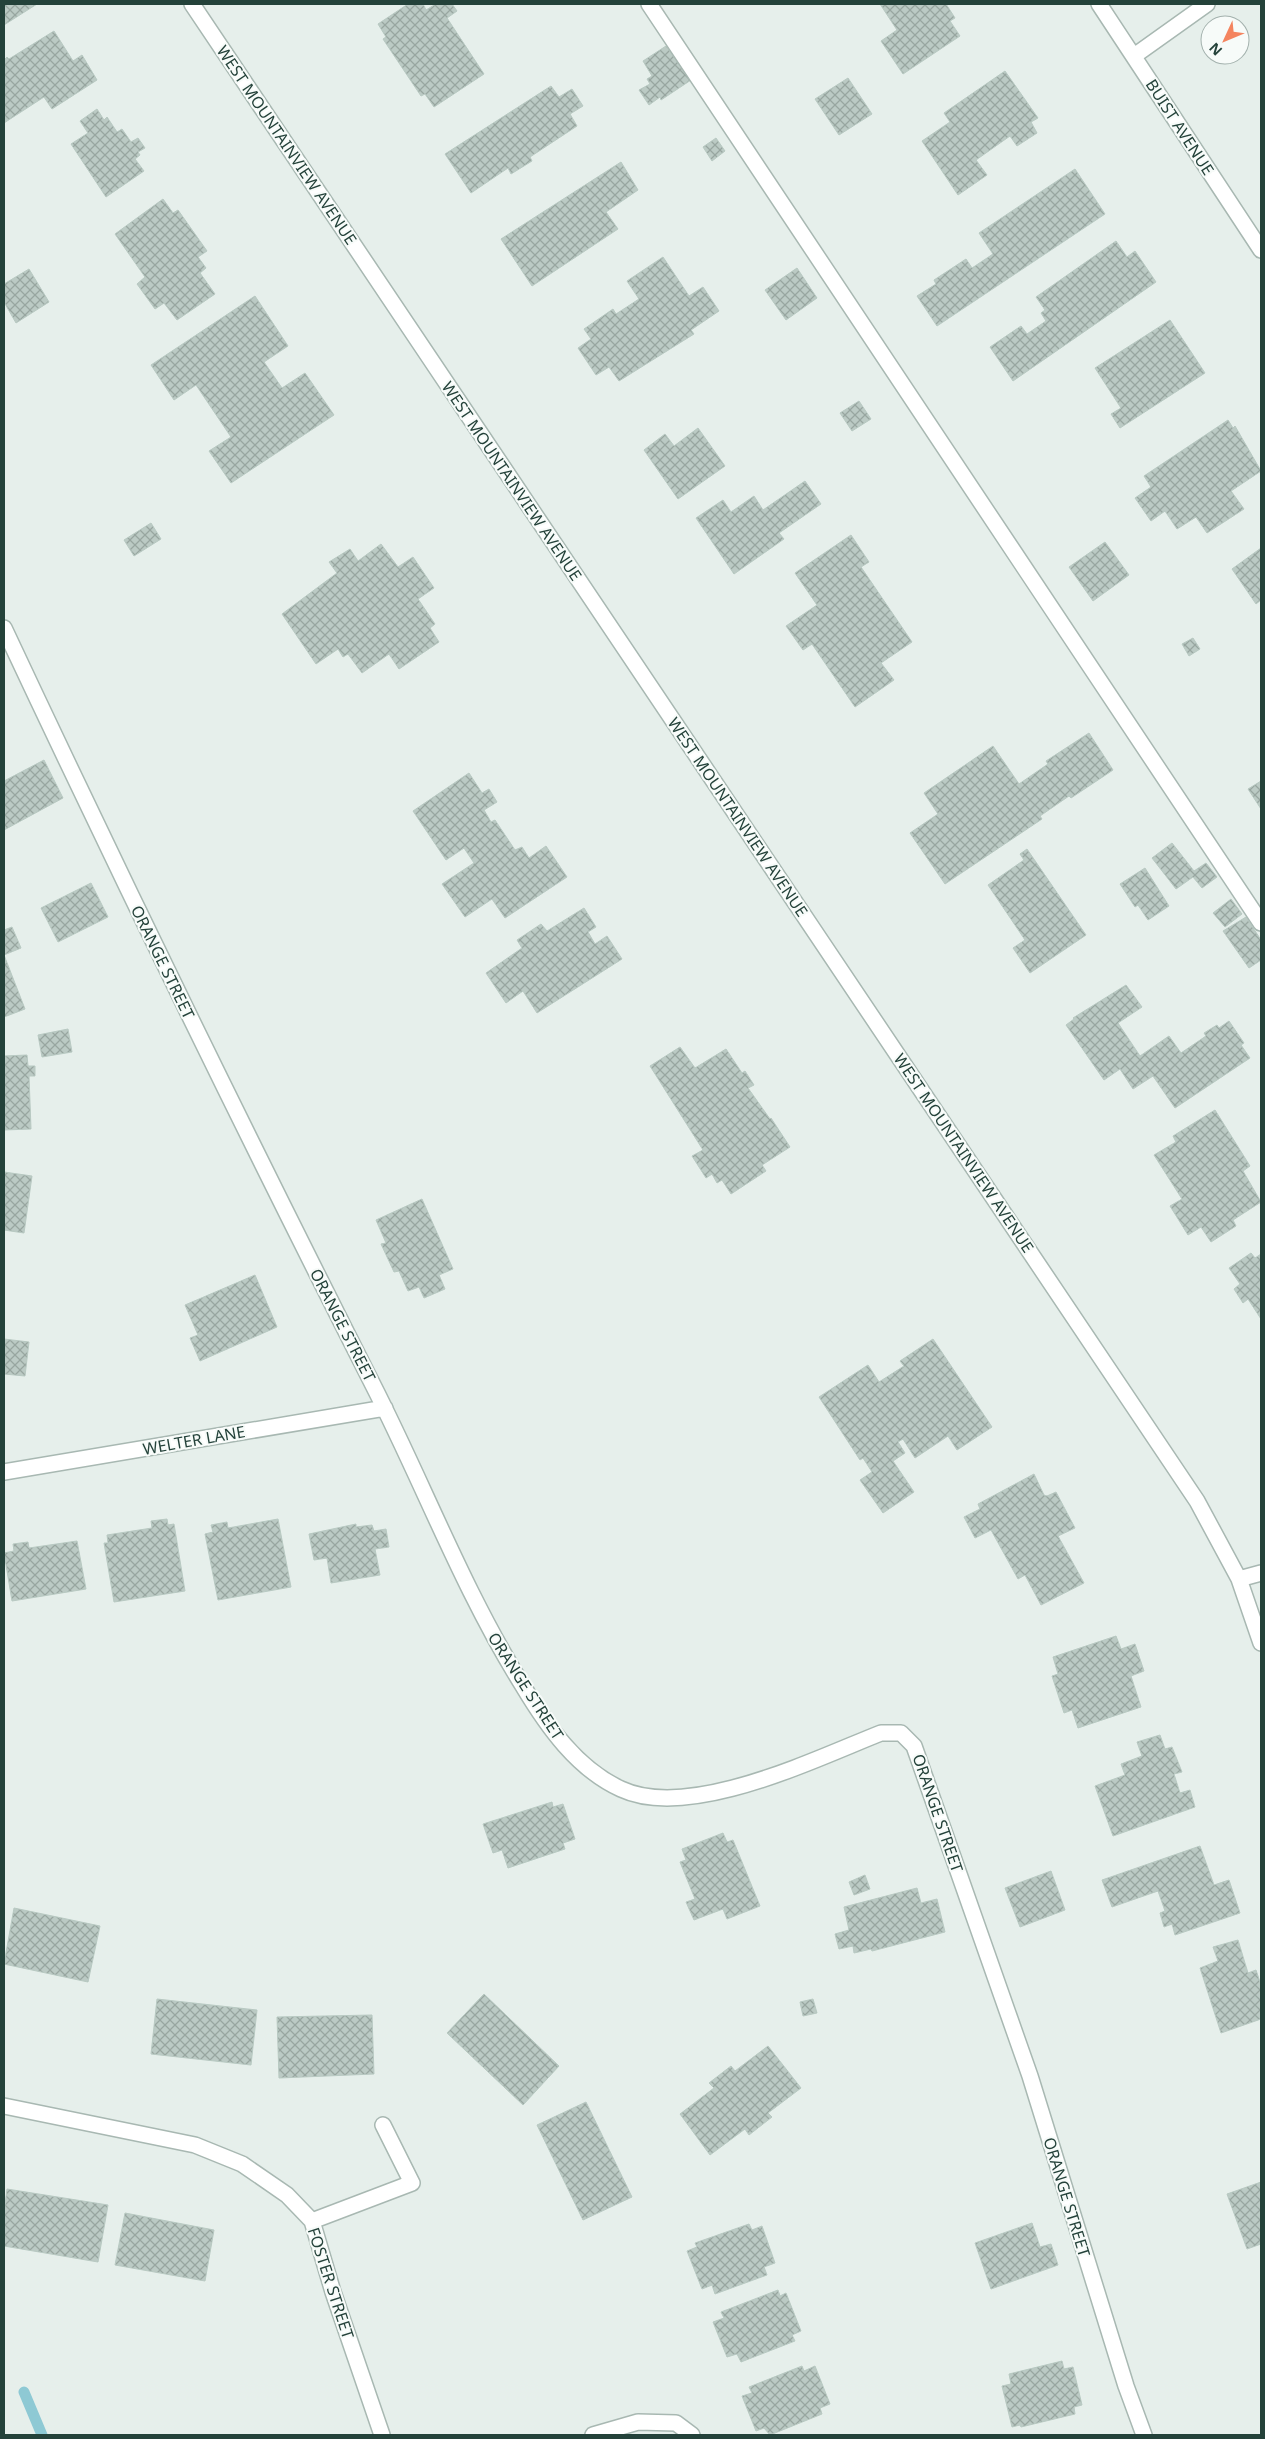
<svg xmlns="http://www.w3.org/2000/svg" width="1265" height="2439" viewBox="0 0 1265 2439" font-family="'Noto Sans',sans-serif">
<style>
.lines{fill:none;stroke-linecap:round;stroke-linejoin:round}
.stream{stroke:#8ec9d4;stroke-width:11}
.building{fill:url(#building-cross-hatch);stroke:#b8c9c2}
.minor-casing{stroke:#a8b8b2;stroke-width:18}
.minor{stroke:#fff;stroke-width:15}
.labels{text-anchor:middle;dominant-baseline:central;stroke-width:4;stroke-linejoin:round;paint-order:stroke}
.street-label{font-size:16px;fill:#24423a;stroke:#f7fbf9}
</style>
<defs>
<pattern id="building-cross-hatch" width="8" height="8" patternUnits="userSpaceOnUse" patternTransform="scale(1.25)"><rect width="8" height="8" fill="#bbcac4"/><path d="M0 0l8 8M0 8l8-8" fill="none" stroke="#98a6a0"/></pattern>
</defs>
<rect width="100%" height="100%" fill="#e6efeb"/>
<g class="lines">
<path class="stream" d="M24 2392 42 2435"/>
</g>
<path class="building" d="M4 4H37L4 25Z
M408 4H423L426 10 436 4H452L457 11 447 18 484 74 434 107 425 94 421 96 383 39 386 37 378 24Z
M880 4H946L955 18 950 21 960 36 903 74 881 41 897 30Z
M54 31 73 61 82 55 97 80 52 109 44 97 4 123V60L7 57 9 59Z
M666 46 691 80 661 100 660 97 649 105 639 90 650 84 647 79 652 76 643 61Z
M1005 71 1038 118 1031 122 1037 133 1017 146 1010 136 976 160 987 175 958 195 922 141 950 122 944 113Z
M848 78 872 114 839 135 815 99Z
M551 86 559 97 572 89 583 106 570 114 577 126 530 157 532 161 511 174 508 168 471 193 445 154Z
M97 109 104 120 107 117 117 132 122 129 131 142 138 138 145 148 138 152 140 155 135 159 144 171 106 197 71 144 88 133 80 121Z
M716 138 725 151 712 161 703 147Z
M621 162 638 190 606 212 618 229 532 286 501 239Z
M1075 169 1105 214 937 326 917 296 936 284 934 280 966 259 972 268 993 254 979 233Z
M163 199 173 213 178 210 207 251 198 257 206 268 200 273 215 294 177 320 164 303 155 309 137 284 145 277 115 234Z
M1116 241 1127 257 1135 251 1156 282 1013 381 990 347 1021 326 1027 334 1046 321 1041 313 1045 310 1036 297Z
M663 257 689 296 703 287 719 311 691 330 694 334 619 381 609 367 596 375 578 348 591 339 584 329 613 309 616 314 639 299 627 281Z
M797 268 817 298 786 320 765 290Z
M29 269 49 302 16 323 4 302V284Z
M255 296 288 346 264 362 282 388 305 373 334 415 231 483 209 451 231 437 196 385 174 400 151 365Z
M1170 320 1205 373 1120 428 1111 414 1121 408 1095 368Z
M859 401 871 419 852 431 840 413Z
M1228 420 1233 428 1235 426 1261 471 1231 491 1244 509 1207 533 1196 517 1177 529 1165 511 1151 521 1135 498 1151 487 1144 476Z
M698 428 725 466 678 499 644 450 665 434 674 446Z
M805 481 821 504 779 533 784 539 734 574 696 518 723 500 731 512 754 496 763 510Z
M151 523 161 539 134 556 124 540Z
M851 535 869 562 861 567 912 642 881 663 894 680 855 707 812 644 803 650 786 626 817 605 795 573Z
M1105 542 1129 575 1093 601 1069 567Z
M381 544 398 567 413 557 434 588 418 599 435 624 430 628 439 642 399 669 389 654 362 673 348 654 343 657 338 649 316 664 282 614 337 573 329 562 350 549 358 561Z
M1261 548V600L1256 604 1232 569Z
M1193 638 1200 649 1189 656 1182 644Z
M1089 733 1113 770 1071 798 1069 796 1040 816 1042 819 945 884 910 833 938 814 924 793 993 746 1019 784 1048 764 1046 761Z
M44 760 63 798 4 830V781Z
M469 773 482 793 489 789 497 802 484 810 491 822 495 820 515 850 522 847 529 858 546 846 567 877 505 918 492 899 465 917 442 884 474 863 464 848 446 860 413 811Z
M1261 781V809L1248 789Z
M1172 843 1194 871 1206 863 1217 877 1202 888 1193 877 1176 889 1152 858Z
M1027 849 1086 935 1030 973 1013 948 1025 940 988 885 1024 860 1020 854Z
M1145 868 1169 906 1148 920 1138 905 1135 907 1120 884Z
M91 883 108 917 58 942 41 908Z
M1231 899 1242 914 1225 927 1213 913Z
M584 908 596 927 588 932 595 944 607 936 622 959 537 1013 523 991 506 1003 486 973 522 948 517 940 541 924 547 931Z
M1246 917 1261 940V960L1249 968 1223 931Z
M12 927 21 948 4 955 25 1009 4 1017V930Z
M1126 985 1142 1007 1118 1023 1140 1056 1169 1036 1181 1053 1206 1036 1204 1033 1217 1025 1219 1028 1229 1021 1244 1043 1241 1045 1250 1058 1175 1108 1153 1076 1133 1089 1120 1069 1104 1080 1066 1025 1074 1019 1073 1018Z
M68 1029 72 1052 42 1057 38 1035Z
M680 1047 695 1068 726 1049 742 1073 745 1071 754 1085 748 1088 770 1119 771 1118 790 1147 762 1165 766 1171 731 1194 722 1180 717 1183 712 1174 706 1178 692 1156 703 1150 650 1066Z
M27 1055 28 1066H35V1076H29L31 1129 4 1130V1056Z
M1215 1110 1250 1166 1243 1171 1261 1202 1233 1220 1236 1226 1211 1242 1201 1227 1188 1235 1170 1206 1182 1199 1154 1155 1176 1142 1173 1136Z
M4 1172 32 1176 24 1233 4 1230Z
M422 1199 453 1269 439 1275 445 1289 424 1298 419 1287 408 1291 399 1271 394 1272 381 1244 386 1243 376 1220Z
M1251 1253 1255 1258 1261 1254V1319L1248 1299 1243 1303 1234 1289 1240 1284 1229 1268Z
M255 1275 277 1327 200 1361 190 1338 198 1335 185 1305Z
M4 1339 29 1342 25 1376 4 1374Z
M933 1339 992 1427 957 1450 948 1436 915 1458 903 1439 898 1442 905 1453 893 1461 914 1492 883 1513 860 1480 872 1472 863 1458 860 1460 819 1397 868 1365 879 1382 904 1366 900 1361Z
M1034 1474 1044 1495 1047 1496 1056 1492 1075 1528 1058 1536 1084 1583 1041 1605 1025 1575 1018 1579 991 1530 975 1538 964 1517 980 1509 978 1504Z
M167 1519 168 1525 174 1524 185 1591 114 1602 104 1543H108L107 1535 152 1528 151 1521Z
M278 1519 291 1587 218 1600 205 1534 213 1532 211 1525 227 1522 228 1528Z
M356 1524V1527L372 1525 374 1531 386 1529 389 1547 375 1549 380 1575 331 1583 327 1558 314 1560 309 1534Z
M77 1541 86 1589 12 1601 4 1553 14 1551 13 1544 28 1542 29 1548Z
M1116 1636 1121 1649 1135 1644 1144 1671 1131 1676 1141 1707 1078 1728 1072 1710 1064 1713 1052 1676 1058 1674 1053 1657Z
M1160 1735 1165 1749 1172 1747 1182 1772 1174 1774 1180 1793 1190 1790 1195 1807 1113 1836 1095 1786 1125 1775 1121 1764 1142 1756 1137 1742Z
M552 1802 553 1807 563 1804 575 1839 563 1843 565 1849 508 1868 502 1850 493 1853 483 1824Z
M723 1833 727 1842 733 1840 760 1906 727 1919 723 1909 694 1920 686 1902 695 1899 680 1862 686 1860 682 1849Z
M1200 1846 1214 1885 1229 1880 1240 1913 1175 1935 1172 1924 1164 1927 1160 1913 1165 1911 1158 1891 1112 1907 1102 1880Z
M1051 1871 1065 1910 1020 1927 1005 1888Z
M865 1875 870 1889 854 1895 849 1882Z
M917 1888 921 1903 937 1899 945 1932 872 1951 871 1949 854 1953 853 1946 839 1949 835 1934 849 1930 844 1907Z
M14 1908 100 1926 88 1982 4 1964Z
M1238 1940 1248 1973 1256 1970 1261 1985V2019L1221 2033 1200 1968 1218 1961 1213 1947Z
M484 1994 559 2066 523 2105 447 2033Z
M157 1999 257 2010 251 2065 151 2054Z
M813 1999 817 2013 803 2016 800 2002Z
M372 2015 374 2074 279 2078 277 2017Z
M768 2046 801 2088 768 2113 772 2117 749 2135 745 2129 710 2155 680 2114 714 2088 709 2083 731 2066 735 2071Z
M586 2102 632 2197 583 2220 537 2125Z
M1261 2182V2244L1247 2249 1227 2194Z
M7 2189 108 2205 98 2262 4 2246V2212Z
M125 2213 214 2230 205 2281 115 2265Z
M1032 2223 1040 2247 1051 2244 1058 2265 991 2289 975 2243Z
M749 2224 752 2230 762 2226 775 2263 764 2267 767 2275 715 2294 712 2285 702 2289 687 2251 697 2247 695 2243Z
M778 2290 780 2296 786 2293 801 2331 792 2335 795 2341 741 2362 737 2354 727 2357 713 2322 724 2318 721 2312Z
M1062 2361 1064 2369 1073 2367 1082 2405 1074 2407 1075 2414 1021 2427 1020 2425 1012 2427 1002 2386 1011 2384 1009 2374Z
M802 2366 804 2371 815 2366 830 2404 820 2408 822 2414 770 2435 764 2428 756 2431 742 2396 752 2393 749 2387Z"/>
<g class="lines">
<g class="minor-casing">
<path id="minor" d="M192 4 1197 1501 1239 1579 1261 1643
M649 4 1261 923
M1099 4 1261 250
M1134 56 1207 4
M4 628C123 882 246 1134 373 1385 424 1485 463 1590 523 1686 547 1726 577 1769 621 1789 689 1821 815 1759 881 1733H901L914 1746 1030 2076 1126 2386 1144 2435
M4 1472 385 1408
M1239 1579 1261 1573
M4 2106 195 2145 242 2164 287 2195 312 2221 333 2292 382 2435
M312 2221 412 2183 383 2125
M593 2435 638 2422 676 2423 692 2435"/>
</g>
<use href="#minor" class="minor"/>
</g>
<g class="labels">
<g class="street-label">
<text transform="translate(1180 127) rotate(57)">BUIST AVENUE</text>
<text transform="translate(287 145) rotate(56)">WEST MOUNTAINVIEW AVENUE</text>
<text transform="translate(512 481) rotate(56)">WEST MOUNTAINVIEW AVENUE</text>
<text transform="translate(738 817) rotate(56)">WEST MOUNTAINVIEW AVENUE</text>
<text transform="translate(163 962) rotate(64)">ORANGE STREET</text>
<text transform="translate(964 1153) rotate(56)">WEST MOUNTAINVIEW AVENUE</text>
<text transform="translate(343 1325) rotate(63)">ORANGE STREET</text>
<text transform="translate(194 1440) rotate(-10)">WELTER LANE</text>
<text transform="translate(526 1686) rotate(57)">ORANGE STREET</text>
<text transform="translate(938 1813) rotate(71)">ORANGE STREET</text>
<text transform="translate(1067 2197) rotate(73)">ORANGE STREET</text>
<text transform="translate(331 2283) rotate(72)">FOSTER STREET</text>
</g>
</g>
<rect width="1265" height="2439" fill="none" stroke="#24423a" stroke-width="10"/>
<g transform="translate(1225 40) rotate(226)"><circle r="24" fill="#f7fbf9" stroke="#a3b1ad"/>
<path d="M0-4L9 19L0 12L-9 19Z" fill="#f4845f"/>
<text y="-8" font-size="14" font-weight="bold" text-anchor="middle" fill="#24423a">N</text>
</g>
</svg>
